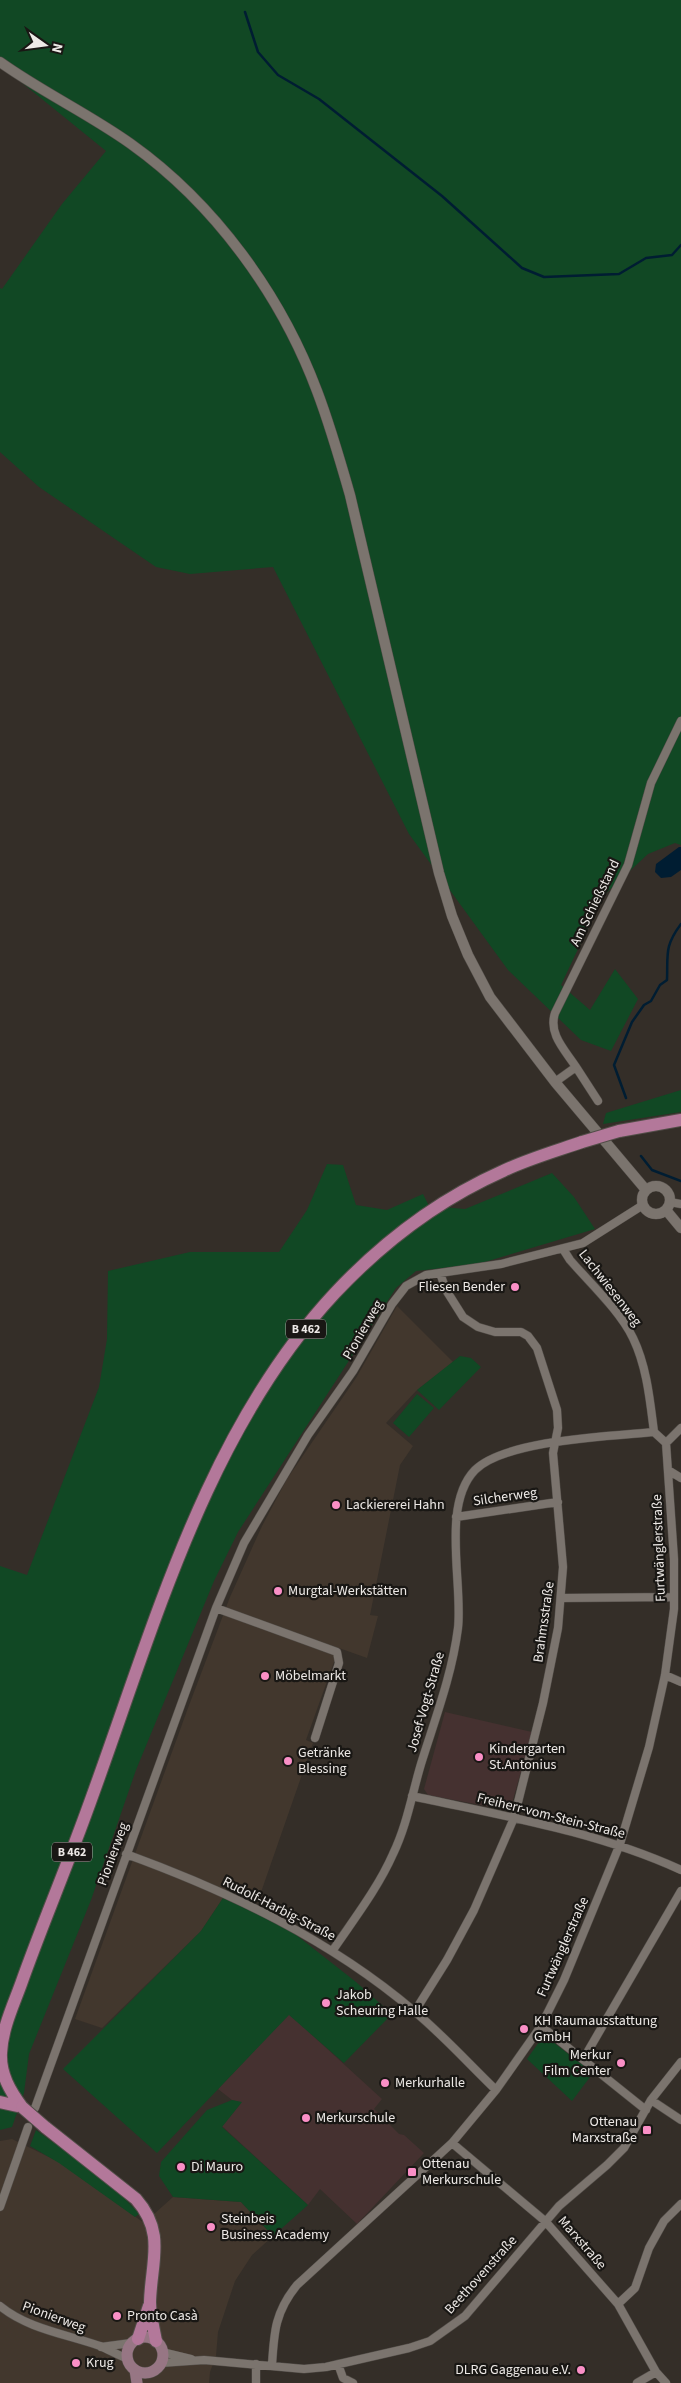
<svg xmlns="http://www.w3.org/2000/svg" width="681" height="2383" viewBox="0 0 681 2383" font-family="'Source Sans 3',sans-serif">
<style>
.built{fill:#42372d}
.education{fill:#453130}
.green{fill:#114824}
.water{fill:#001d32}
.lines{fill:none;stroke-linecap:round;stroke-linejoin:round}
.stream{stroke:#001d32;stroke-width:2.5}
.minor-casing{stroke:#524d48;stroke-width:9}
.tertiary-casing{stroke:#524d48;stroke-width:11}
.secondary-casing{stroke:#524d48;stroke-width:12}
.primary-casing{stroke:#524d48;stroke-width:14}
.minor{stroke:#7b746e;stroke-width:8}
.tertiary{stroke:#7b746e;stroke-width:10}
.secondary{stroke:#977684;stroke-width:11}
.primary{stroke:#b3789a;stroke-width:12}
.primary-bridge-casing{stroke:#524d48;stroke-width:14;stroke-linecap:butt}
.primary-bridge{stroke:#b3789a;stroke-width:12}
.poi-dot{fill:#fa8fc6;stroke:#191714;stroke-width:2}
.labels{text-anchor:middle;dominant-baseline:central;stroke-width:4.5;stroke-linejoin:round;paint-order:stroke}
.shield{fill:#191714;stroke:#adaaa7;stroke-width:1}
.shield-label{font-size:12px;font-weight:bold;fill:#ede9e6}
.street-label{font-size:14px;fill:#ede9e6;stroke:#191714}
.poi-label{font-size:14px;fill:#ede9e6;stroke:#191714;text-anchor:start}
</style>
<rect width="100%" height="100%" fill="#342e28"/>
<path class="built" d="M397 1306 453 1362 417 1390 386 1423 413 1446 400 1465 370 1615 378 1616 367 1658 339 1648 306 1740 313 1743 259 1898 227 1886 223 1898 201 1931 102 2028 75 2019 188 1708 230 1597 262 1526 287 1479 356 1378Z
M12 2139 59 2162 144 2223 173 2197 241 2202 273 2236 252 2255 235 2281 218 2332 216 2356 210 2372 209 2383H0V2141Z"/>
<path class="education" d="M445 1712 532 1732 511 1807 507 1810 428 1795 424 1789Z
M289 2014 382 2099 374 2109 399 2134 404 2135 424 2153 357 2224 320 2189 308 2205 222 2126 241 2103 232 2100 218 2089Z"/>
<path class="green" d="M0 0H681V845L675 843 648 854 603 896 561 985 590 1010 615 969 638 999 611 1051 581 1040 508 970 409 834 273 567 190 574 156 567 39 487 0 452V288L2 289 62 204 106 151 0 65Z
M681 1090V1112L603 1124 606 1113Z
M327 1164 343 1165 356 1205 387 1210 423 1194 429 1206 465 1209 552 1173 574 1197 595 1229 478 1264 416 1271 396 1288 238 1532 214 1581 136 1770 91 1900 29 2054 24 2093 12 2127 0 2130V1566L27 1575 99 1387 107 1339 108 1271 190 1252H279L307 1210Z
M460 1356 471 1358 481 1367 439 1410 417 1390Z
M417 1394 434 1408 409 1437 393 1423Z
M223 1898 281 1923 356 1982 392 2014 344 2063 289 2015 157 2153 63 2069 201 1931Z
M544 2035 593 2073 572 2101 527 2059Z
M232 2100 242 2102 222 2127 308 2205 273 2236 241 2202 173 2197 159 2176 161 2162 207 2110Z
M36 2130C71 2156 111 2181 139 2214L135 2217 59 2163 30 2146Z"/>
<path class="water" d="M679 847H681V870L671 877 661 878 655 872 656 864Z"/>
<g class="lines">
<path class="stream" d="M245 12 258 52 278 75 319 99 442 196 522 268 544 277 619 274 646 258 672 255 681 245
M626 1098 614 1065 632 1022 644 1005 651 1001 660 985 667 980C668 954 664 947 681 924
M641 1156 652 1170 681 1181"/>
<g class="minor-casing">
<path id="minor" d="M576 1067 598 1101
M555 1082 576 1067C565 1050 548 1034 555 1013L628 865 651 783 681 721
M670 1202 681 1204
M563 1249 570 1260C590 1283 620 1311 633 1338 647 1367 650 1401 654 1432
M668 1470 681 1478
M456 1517 558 1502
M562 1598 673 1597
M216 1608 337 1652 339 1663 315 1738
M665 1675 681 1682
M412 1796C503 1816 596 1831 681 1870
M126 1854C230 1892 329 1939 414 2011 443 2035 469 2064 496 2090
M333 1950C354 1919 378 1888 393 1854 407 1825 412 1794 421 1764 435 1719 452 1675 458 1628 463 1583 441 1505 475 1470 505 1440 611 1436 654 1432L666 1443 681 1428
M415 2011 447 1960 474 1910 514 1818 543 1703 558 1628 563 1567 553 1453 558 1428 557 1410 537 1348 528 1336 521 1332H495L478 1327 463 1317 446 1290 440 1273
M541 2026 646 2110
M584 2058 681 1891
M651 2100 681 2120
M35 2108 216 1608 244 1543 308 1435 353 1371 392 1304 406 1286 426 1275 501 1264 583 1243 643 1205
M452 2143 545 2221 618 2304 656 2372 666 2383
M0 2207 28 2127
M618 2304 635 2288 649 2248 664 2221 681 2204
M0 2306C28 2329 66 2334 100 2346 109 2350 118 2355 128 2359
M101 2347 131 2343
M162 2352 191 2359
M161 2363 204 2360 304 2369 326 2367 409 2348 430 2341 465 2316 559 2206 607 2165 624 2148 651 2100 681 2062
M338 2364 343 2378 353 2383
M272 2365C274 2332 275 2312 297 2285L452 2143 496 2090 541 2026 564 1980 620 1844 649 1747 665 1675 674 1609V1559L666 1443
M256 2383V2364
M637 2383 656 2372"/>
</g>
<g class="tertiary-casing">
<path id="tertiary" d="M0 62C42 92 89 114 131 144 215 204 281 295 317 391 330 425 340 460 350 495L439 873 452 916 468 955 490 997 555 1082 646 1190
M642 1200a14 14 0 1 1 28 0a14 14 0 1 1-28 0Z
M666 1210 681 1228"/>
</g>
<g class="secondary-casing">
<path id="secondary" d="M127 2355a18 18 0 1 1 36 0a18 18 0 1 1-36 0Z
M135 2370 137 2383"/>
</g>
<g class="primary-casing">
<path id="primary" d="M619 1131 681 1120
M0 2102 22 2107
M22 2107C10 2091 0 2074 1 2053 2 2029 13 2006 21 1984 38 1936 58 1888 76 1840 147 1655 197 1441 335 1293 382 1243 440 1199 503 1171 528 1159 556 1151 582 1142
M45 2127 136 2199C166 2233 151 2262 150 2302 150 2315 154 2329 156 2341
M138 2339 149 2306"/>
</g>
<use href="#minor" class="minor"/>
<use href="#tertiary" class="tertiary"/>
<use href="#secondary" class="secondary"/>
<use href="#primary" class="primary"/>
<g class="primary-bridge-casing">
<path id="primary-bridge" d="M582 1142 619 1131
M22 2107 45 2127"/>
</g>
<use href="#primary-bridge" class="primary-bridge"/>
</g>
<g class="poi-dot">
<circle cx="515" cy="1287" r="5"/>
<circle cx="336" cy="1505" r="5"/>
<circle cx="278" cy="1591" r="5"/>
<circle cx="265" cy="1676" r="5"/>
<circle cx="479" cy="1757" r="5"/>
<circle cx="288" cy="1761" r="5"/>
<circle cx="326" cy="2003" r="5"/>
<circle cx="524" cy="2029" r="5"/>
<circle cx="621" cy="2063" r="5"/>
<circle cx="385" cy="2083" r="5"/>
<circle cx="306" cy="2118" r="5"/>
<rect x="642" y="2125" width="10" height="10" rx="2.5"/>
<circle cx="181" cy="2167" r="5"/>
<rect x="407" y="2167" width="10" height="10" rx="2.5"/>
<circle cx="211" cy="2227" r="5"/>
<circle cx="117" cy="2316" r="5"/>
<circle cx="76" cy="2363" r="5"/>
<circle cx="581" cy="2370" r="5"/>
</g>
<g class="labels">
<g class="shield">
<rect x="286" y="1319.5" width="40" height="19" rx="4"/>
<rect x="52" y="1842.5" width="40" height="19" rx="4"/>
</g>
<g class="shield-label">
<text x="306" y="1329">B 462</text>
<text x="72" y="1852">B 462</text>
</g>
<g class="street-label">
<text transform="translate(595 903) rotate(-64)">Am Schießstand</text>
<text transform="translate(610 1288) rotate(52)">Lachwiesenweg</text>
<text transform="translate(363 1330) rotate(-60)">Pionierweg</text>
<text transform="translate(505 1497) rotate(-8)">Silcherweg</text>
<text transform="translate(659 1548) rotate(-92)">Furtwänglerstraße</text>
<text transform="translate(544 1622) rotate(-82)">Brahmsstraße</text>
<text transform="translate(426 1702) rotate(-74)">Josef-Vogt-Straße</text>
<text transform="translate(551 1816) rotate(14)">Freiherr-vom-Stein-Straße</text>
<text transform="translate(113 1854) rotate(-70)">Pionierweg</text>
<text transform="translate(279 1909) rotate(27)">Rudolf-Harbig-Straße</text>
<text transform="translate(563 1947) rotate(-66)">Furtwänglerstraße</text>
<text transform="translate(582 2243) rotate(49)">Marxstraße</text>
<text transform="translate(481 2275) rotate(-48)">Beethovenstraße</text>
<text transform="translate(54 2317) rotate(20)">Pionierweg</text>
</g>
<g class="poi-label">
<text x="505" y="1287" text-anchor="end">Fliesen Bender</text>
<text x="346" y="1505">Lackiererei Hahn</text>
<text x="288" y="1591">Murgtal-Werkstätten</text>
<text x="275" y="1676">Möbelmarkt</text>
<text x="489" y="1749">Kindergarten<tspan x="489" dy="16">St.Antonius</tspan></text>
<text x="298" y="1753">Getränke<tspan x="298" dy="16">Blessing</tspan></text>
<text x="336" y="1995">Jakob<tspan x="336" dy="16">Scheuring Halle</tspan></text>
<text x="534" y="2021">KH Raumausstattung<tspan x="534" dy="16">GmbH</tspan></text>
<text x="611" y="2055" text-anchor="end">Merkur<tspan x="611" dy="16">Film Center</tspan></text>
<text x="395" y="2083">Merkurhalle</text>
<text x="316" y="2118">Merkurschule</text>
<text x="637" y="2122" text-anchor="end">Ottenau<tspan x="637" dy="16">Marxstraße</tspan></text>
<text x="422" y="2164">Ottenau<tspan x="422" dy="16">Merkurschule</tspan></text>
<text x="191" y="2167">Di Mauro</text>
<text x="221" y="2219">Steinbeis<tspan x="221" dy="16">Business Academy</tspan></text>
<text x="127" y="2316">Pronto Casà</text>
<text x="86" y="2363">Krug</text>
<text x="571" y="2370" text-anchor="end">DLRG Gaggenau e.V.</text>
</g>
</g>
<g transform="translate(45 45) rotate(104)" stroke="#191714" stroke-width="4" paint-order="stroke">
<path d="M0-4L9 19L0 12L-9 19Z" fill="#ede9e6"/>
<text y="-8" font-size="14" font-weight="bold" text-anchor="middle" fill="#ede9e6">N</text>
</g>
</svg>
